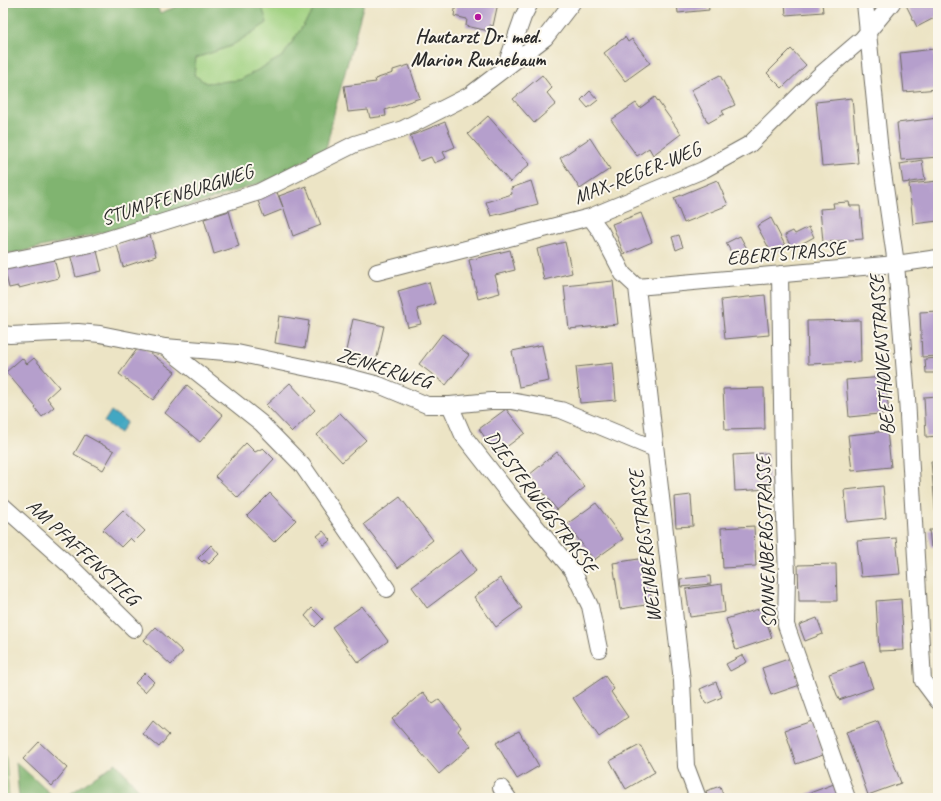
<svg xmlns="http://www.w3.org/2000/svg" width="941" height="801" viewBox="0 0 941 801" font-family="Caveat,sans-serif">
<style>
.green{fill:#a1d282;stroke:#667e56}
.forest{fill:#80b470;stroke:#56704e}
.water{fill:#42a7c2;stroke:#366976}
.building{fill:#b59fcc}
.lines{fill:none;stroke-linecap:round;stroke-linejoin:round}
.minor-casing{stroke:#6f6c61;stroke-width:18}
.minor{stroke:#fff;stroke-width:16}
.poi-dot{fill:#b5179e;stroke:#fbf7ec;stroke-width:1.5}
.labels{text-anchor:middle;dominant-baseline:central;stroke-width:4;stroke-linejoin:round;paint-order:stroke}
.poi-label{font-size:20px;font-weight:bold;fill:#2b2b2b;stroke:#fbf7ec}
.street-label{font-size:20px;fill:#2b2b2b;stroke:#fbf7ec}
</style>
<rect width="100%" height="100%" fill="#fbf7ec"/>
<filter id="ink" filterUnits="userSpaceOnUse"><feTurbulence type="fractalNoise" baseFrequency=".025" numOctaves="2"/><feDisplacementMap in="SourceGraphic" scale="8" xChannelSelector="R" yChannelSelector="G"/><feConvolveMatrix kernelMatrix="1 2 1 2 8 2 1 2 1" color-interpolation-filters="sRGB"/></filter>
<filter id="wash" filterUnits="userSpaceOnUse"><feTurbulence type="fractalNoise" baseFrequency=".012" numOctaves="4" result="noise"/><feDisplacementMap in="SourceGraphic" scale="16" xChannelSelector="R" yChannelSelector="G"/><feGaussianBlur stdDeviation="0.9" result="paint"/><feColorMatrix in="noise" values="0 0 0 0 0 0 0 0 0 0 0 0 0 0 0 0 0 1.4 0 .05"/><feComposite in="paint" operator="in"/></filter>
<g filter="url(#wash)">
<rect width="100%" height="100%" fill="#ece4c5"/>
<path class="green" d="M261 3H318L283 56 240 80 206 83 194 75 196 58 231 46 267 23Z
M3 751 6 759 9 798H3Z"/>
<path class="forest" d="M3 3H155L160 13 186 3H261L267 23 231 46 196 58 194 75 206 83 240 80 283 56 318 3H364L335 109 326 149 270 180 126 227 16 253H3Z
M16 762 55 798H19Z
M116 763 146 798H64Z"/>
<path class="water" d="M111 411 127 422 120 433 104 422Z"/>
<g id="blocks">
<path class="building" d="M456 3H498L493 26 490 25 489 31 466 26 467 19 454 16Z
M677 3H708L709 10 678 13Z
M785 3H822L823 12 786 15Z
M905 3H938V16L917 27Z
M625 37 628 42 632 39 650 63 625 81 604 53Z
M791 49 806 65 782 88 767 73Z
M934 49 938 89 904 92 900 53Z
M409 65 420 98 385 110 386 116 370 118 368 110 348 112 344 86 376 82 375 79 393 73V70Z
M542 75 552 88 547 93 556 104 534 123 513 99Z
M720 75 735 105 722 111 724 114 708 123 691 90Z
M590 91 598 100 588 108 581 100Z
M655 97 681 134 653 155 649 148 637 156 611 120 636 103 640 108Z
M852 98 858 163 822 166 816 102Z
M488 116 530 164 510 182 468 134Z
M938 118V157L901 160 897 123Z
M445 122 455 147 443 152 446 158 434 163 431 157 420 161 410 136Z
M590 138 610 169 580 189 560 158Z
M922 160 925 180 903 183 900 164Z
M717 180 728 205 684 223 674 198Z
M531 181 538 204 491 216 486 202 512 194 511 188Z
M938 181V221L913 224 909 184Z
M306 186 321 225 293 236 284 209 264 217 257 198 276 190 283 207 279 196Z
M849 202 850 206H860L863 239 823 242 820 209 834 208 833 203Z
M229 211 239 246 214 254 204 219Z
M641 213 652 242 624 254 612 224Z
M771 218 786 247 772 254 757 226Z
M809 227 814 237 792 249 785 235 793 231 795 234Z
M150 235 156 256 123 267 117 245Z
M679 235 683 247 676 250 672 237Z
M740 236 747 249 734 257 726 243Z
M565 242 572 273 544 280 537 249Z
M96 247 102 271 76 277 70 254Z
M510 250 515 270 495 275 500 293 478 299 469 260Z
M53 255 59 278 19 288 18 286 9 288 4 267Z
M613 281 618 324 569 329 564 286Z
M429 282 435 304 417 309 421 324 408 327 398 291Z
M765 295 769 335 725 339 721 300Z
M938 311V356L922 357 920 312Z
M279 316 309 321 305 348 275 343Z
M353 319 384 326 376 362 345 355Z
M860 320 861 362 808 364 807 321Z
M442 334 469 355 446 385 419 364Z
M140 345 175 372 153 400 119 374Z
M542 345 549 381 519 387 512 351Z
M22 358 27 364 34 358 59 387 47 398 54 407 42 417 35 408 36 407 6 372Z
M938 358V373H926L925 359Z
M613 363 616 400 580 403 576 367Z
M885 377 889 413 849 417 846 380Z
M290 383 315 410 292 432 266 405Z
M187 385 223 415 200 442 165 413Z
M764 388 765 429 725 430 723 389Z
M938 396V436L926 437 924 397Z
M506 409 525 433 497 454 479 429Z
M340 413 366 440 342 462 317 435Z
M887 431 891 467 852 471 848 435Z
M85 435 114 451 103 470 74 454Z
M246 443 255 452 263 448 274 459 238 498 215 476Z
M557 452 585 487 557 510 529 475Z
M768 453 770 489 735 491 733 455Z
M931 461H938V518H936Z
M883 486 886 518 847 522 844 490Z
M270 493 296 520 274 542 247 516Z
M691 495 693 526 676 527 674 497Z
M400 497 433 540 398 568 364 524Z
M596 503 623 539 594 560 567 524Z
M123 510 145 531 134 542 130 538 121 547 103 530Z
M754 526 756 566 723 568 721 528Z
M929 530H938V546L931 547Z
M323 531 331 540 324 545 317 536Z
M896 538 900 574 861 577 857 541Z
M211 545 219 554 209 564 204 560 202 562 198 558Z
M461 550 476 571 427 608 412 587Z
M645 558 652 604 620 609 613 563Z
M836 564 837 601H799L798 565Z
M710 576 711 584 681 587 680 579Z
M500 578 522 608 496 627 474 597Z
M722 584 725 612 690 617 686 589Z
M901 599 904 650 879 651 876 601Z
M362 606 388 641 358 663 332 627Z
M312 608 323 619 315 627 305 616Z
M762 608 772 638 736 650 726 619Z
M817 618 823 634 805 641 799 625Z
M156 627 183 652 171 665 144 640Z
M743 655 747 662 730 671 726 664Z
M791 658 800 685 771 695 762 668Z
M864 662 873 688 839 700 829 674Z
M145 673 154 682 145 692 135 683Z
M605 676 614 689 611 692 628 717 599 737 573 698Z
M716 682 722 697 706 704 700 689Z
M423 692 433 704 439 700 461 727 458 731 471 746 439 774 392 719Z
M153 721 169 735 159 747 143 734Z
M812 721 823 755 796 764 785 730Z
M878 721 901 783 868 795 846 732Z
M519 731 539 766 517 779 496 743Z
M39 742 67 768 52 786 23 759Z
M640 745 655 772 626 789 610 761Z
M834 784 839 798H808L807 794Z
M720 786 724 798H708L706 791Z"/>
</g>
</g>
<g filter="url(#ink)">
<use href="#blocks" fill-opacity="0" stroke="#6f6c61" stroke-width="1"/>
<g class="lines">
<g class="minor-casing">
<path id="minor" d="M865 3 880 152 896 264 907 398 923 681 938 701
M505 68 523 17 530 3
M590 217 601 232 623 274 637 287
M3 262 96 243 259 192 355 144 403 129 470 95 545 38 572 3
M377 272 590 217 703 170 750 144 820 75 862 39 892 3
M780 274 783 467 787 575 786 625 847 798
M637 287 682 681 686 766 698 798
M637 287 896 264 938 258
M3 334 10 335 78 332 100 334 165 347 237 353 341 375 379 385 427 405H450L491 401H511L561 410 655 449
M165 347 261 423 302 465 387 589
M450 405 463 435 513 499 573 571 590 606 599 649
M3 506 68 564 134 629
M501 788 508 798"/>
</g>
<use href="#minor" class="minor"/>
</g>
</g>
<circle class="poi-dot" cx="478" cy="17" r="4"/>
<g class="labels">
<g class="poi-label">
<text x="478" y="36">Hautarzt Dr. med.<tspan x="478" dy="23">Marion Runnebaum</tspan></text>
</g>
<g class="street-label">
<text transform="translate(637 173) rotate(-22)">MAX-REGER-WEG</text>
<text transform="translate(177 195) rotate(-18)">STUMPFENBURGWEG</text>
<text transform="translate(786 253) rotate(-5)">EBERTSTRASSE</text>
<text transform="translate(882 355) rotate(-94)">BEETHOVENSTRASSE</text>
<text transform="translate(384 368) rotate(17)">ZENKERWEG</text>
<text transform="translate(541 502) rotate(53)">DIESTERWEGSTRASSE</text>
<text transform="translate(766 542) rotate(-92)">SONNENBERGSTRASSE</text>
<text transform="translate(645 546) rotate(-97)">WEINBERGSTRASSE</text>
<text transform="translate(83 552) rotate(43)">AM PFAFFENSTIEG</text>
</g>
</g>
<rect width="941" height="801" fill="none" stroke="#fbf7ec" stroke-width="16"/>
</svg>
